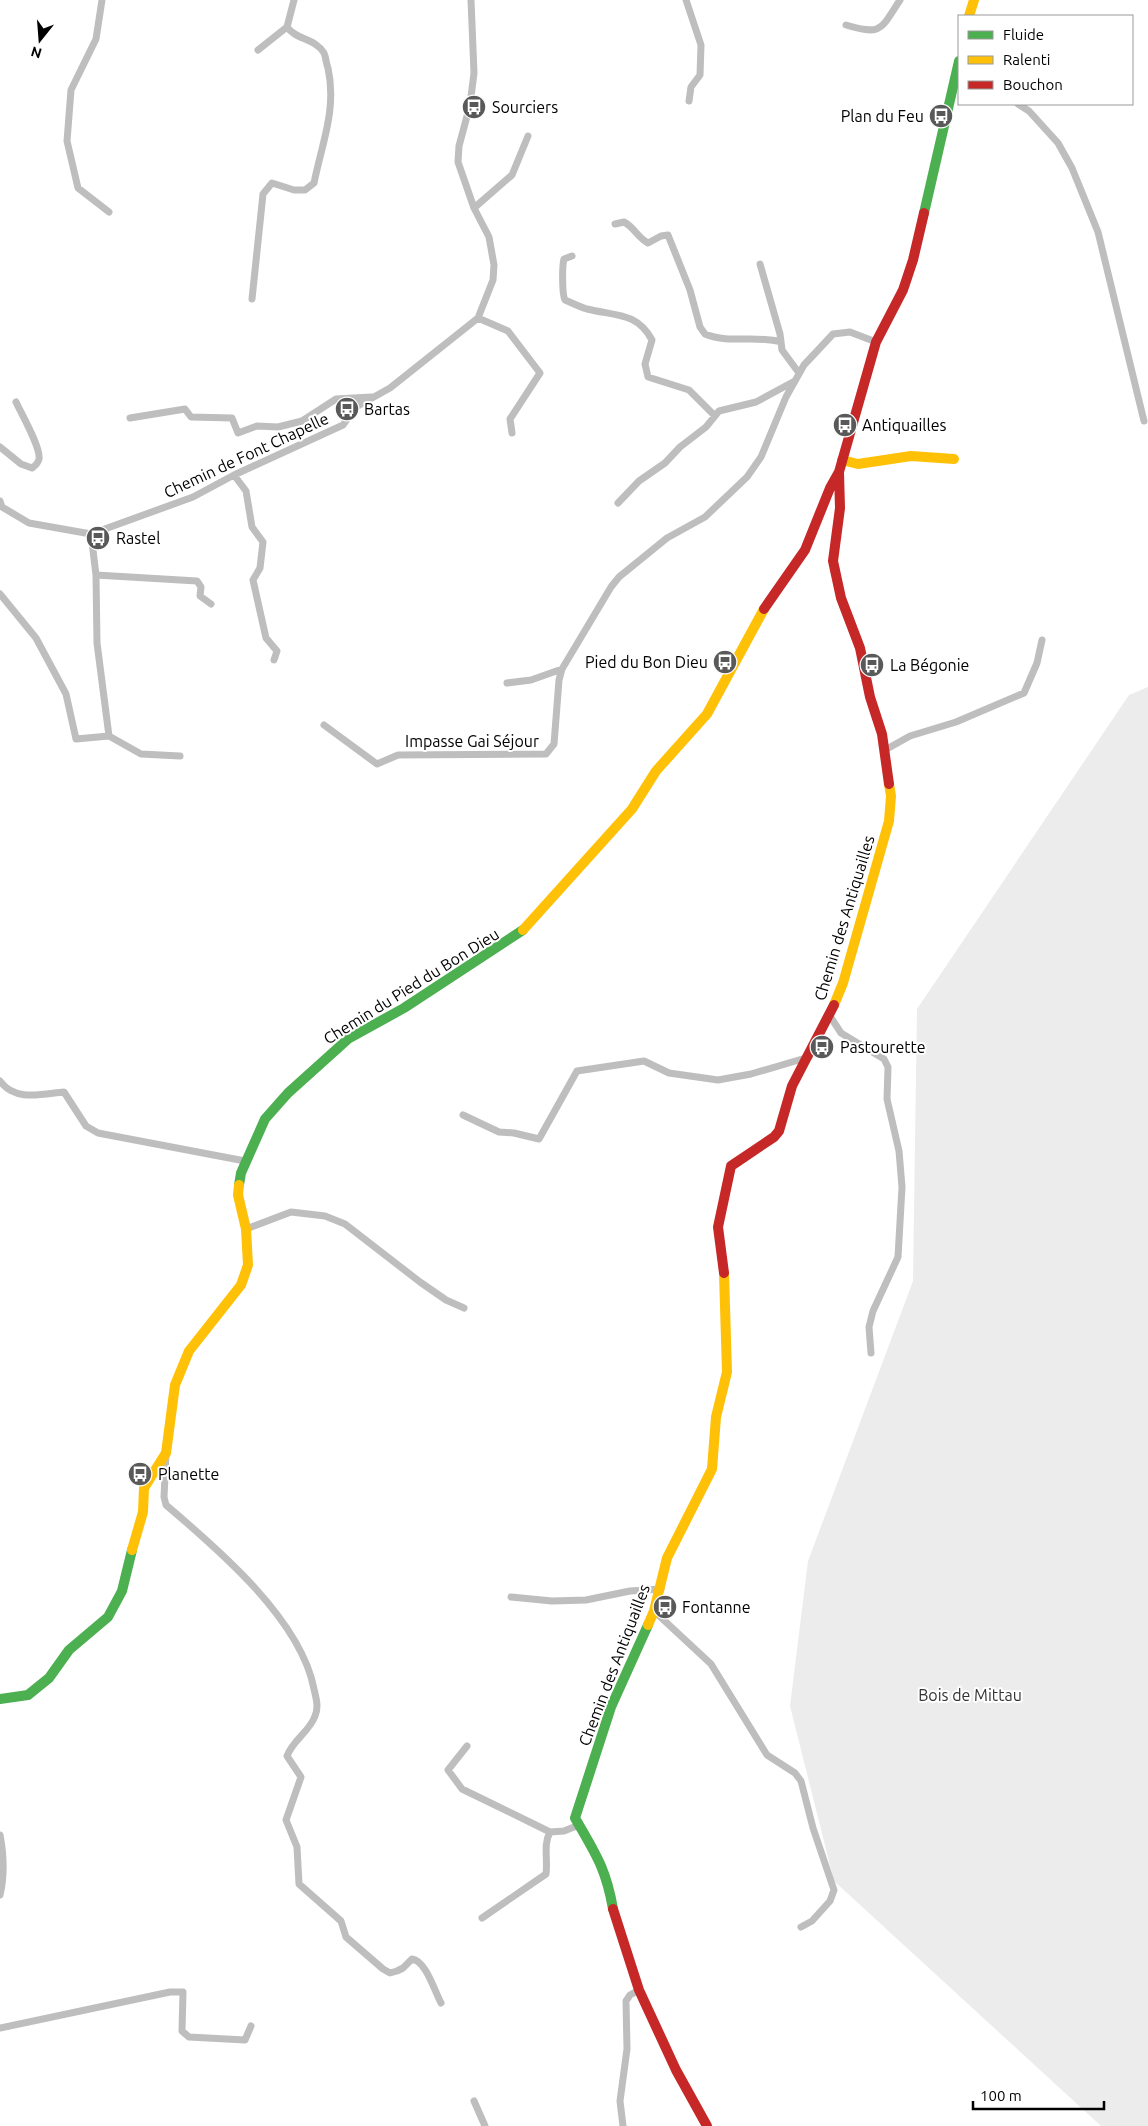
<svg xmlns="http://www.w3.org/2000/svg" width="1148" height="2126" viewBox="0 0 1148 2126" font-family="Ubuntu,sans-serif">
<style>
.green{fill:#ececec}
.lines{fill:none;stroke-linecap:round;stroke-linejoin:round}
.street{stroke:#bebebe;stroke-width:7}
.fast{stroke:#4caf50;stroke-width:10}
.slow{stroke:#ffc107;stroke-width:10}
.jam{stroke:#c62828;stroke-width:10}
.labels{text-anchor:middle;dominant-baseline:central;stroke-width:4;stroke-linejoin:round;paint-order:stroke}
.poi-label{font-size:16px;fill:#000;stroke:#fff;text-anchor:start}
.street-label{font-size:16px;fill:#000;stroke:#fff}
.park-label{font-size:16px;fill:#333;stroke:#fff}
</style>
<rect width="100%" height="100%" fill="#fff"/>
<path class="green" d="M1148 687V2126H1101L834 1881 790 1706 808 1561 913 1281 917 1009 1129 695Z"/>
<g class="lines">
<path class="street" d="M102 0 96 39 71 90 67 141 78 188 109 212
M686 0 701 45 700 75 691 87 689 101
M846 25C882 36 881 29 900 0
M258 50 287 27
M1018 104 1029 111 1058 143 1072 168 1098 232 1144 421
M474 208 512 175 528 136
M615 224 624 222C634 227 638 238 648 243L661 236 668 235 690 290 700 327 705 334C729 344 757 335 781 342
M572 256 564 259C562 266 562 295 565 300 572 303 580 307 587 309 615 316 637 312 652 340L645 364 648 377 689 390 715 416
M760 264 780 334 782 350 799 373
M252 299 263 194 272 183 294 190H305L314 183C322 143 337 109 328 68 326 64 326 57 324 53 315 38 296 40 287 27L294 0
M478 318 508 331 540 373 510 419 512 433
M130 418 185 409 191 417 232 418 238 433 257 426 278 427 302 421 336 399 371 397
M0 447 21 464 32 468C35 466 38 463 39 459 41 448 22 415 16 402
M234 475 246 491 252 527 263 542 260 568 253 580 266 638 277 651 274 660
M0 501 2 507 29 523 91 534 193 497 234 475 343 425 356 407 390 388 478 318 493 280 494 265 489 237 474 208 458 162 459 146 470 105 474 73 471 0
M618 503 639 481 665 463 680 447 706 427 719 411 756 402 793 382
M91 534 96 575 97 643 109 736 141 754 180 756
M96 575 197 581 201 587 200 596 211 604
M0 594 36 638 66 694 76 739 109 736
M507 683 531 680 562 669
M324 725 377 764 398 755 546 754 554 744 559 680 562 669 611 587 619 577 667 538 705 517 747 477 761 457 786 397 804 365 833 334 850 332 876 342
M885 750 910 736 956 722 1024 693 1037 663 1042 640
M830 1016 841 1033 884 1059 888 1067 887 1099 899 1151 902 1187 898 1257 873 1311 869 1327 871 1353
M0 1081C15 1102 42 1094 64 1092L86 1126 98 1133 245 1161
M463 1115 499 1132 514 1133 539 1139 577 1071 644 1061 669 1073 718 1080 751 1074 809 1057
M246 1229 291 1212 325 1216 345 1224 420 1282 446 1300 464 1308
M166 1454 164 1497 166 1505C219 1550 301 1620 314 1689 316 1698 319 1707 315 1716 310 1731 293 1740 287 1756L301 1777 286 1820 297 1847 299 1884 341 1921 346 1937 383 1969 390 1973 397 1971 403 1968 412 1959C426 1961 434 1990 441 2003
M511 1597 552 1601 586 1600 630 1591 661 1589
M654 1611 711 1664 767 1755 795 1773 801 1781 813 1828 834 1890 830 1901 812 1921 801 1927
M467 1746 448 1770 462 1789 550 1832 564 1831 579 1825
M0 1835C4 1856 5 1874 0 1895
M482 1918 546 1874C548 1859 543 1845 550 1832
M0 2028 170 1992H183L182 2031 189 2037 245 2040 251 2026
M474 2101 485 2126
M623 2126 620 2101 627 2049 626 2001 630 1995 639 1990"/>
<path class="fast" d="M924 213 959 61
M239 1185 241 1173 265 1119 288 1093 348 1039 404 1008 523 930
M0 1699 28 1695 49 1678 69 1650 108 1617 122 1591 132 1550
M613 1909C606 1868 595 1853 575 1818L611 1707 648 1625"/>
<path class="slow" d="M969 16 974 0
M842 460 858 464 911 456 954 459
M523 930 632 809 656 771 707 714 764 609
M834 1005 843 983 889 821 891 796 889 784
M132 1550 143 1512 144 1488 166 1453 175 1385 189 1351 241 1285 248 1265 246 1229 238 1195 239 1185
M648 1625 654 1611 667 1558 712 1469 716 1417 727 1372 724 1273"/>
<path class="jam" d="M839 473 840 508 833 561 841 598 860 648 870 697 882 734 889 784
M764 609 805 550 830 488 839 472 876 342 903 290 913 260 924 213
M724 1273 718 1227 731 1166 774 1137 779 1131 792 1086 834 1005
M613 1909 639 1990 676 2070 707 2126"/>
</g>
<defs>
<g id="bus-disc" transform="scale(1.25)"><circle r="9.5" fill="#595959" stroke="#fff"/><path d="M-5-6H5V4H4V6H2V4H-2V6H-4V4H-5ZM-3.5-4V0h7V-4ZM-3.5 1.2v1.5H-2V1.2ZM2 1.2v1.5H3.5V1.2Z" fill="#fff"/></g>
</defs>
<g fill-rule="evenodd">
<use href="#bus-disc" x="474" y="107"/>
<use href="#bus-disc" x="941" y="116"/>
<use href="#bus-disc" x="347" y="409"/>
<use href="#bus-disc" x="845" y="425"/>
<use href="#bus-disc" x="98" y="538"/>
<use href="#bus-disc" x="725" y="662"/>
<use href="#bus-disc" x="872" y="665"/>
<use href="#bus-disc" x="822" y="1047"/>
<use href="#bus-disc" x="140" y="1474"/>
<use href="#bus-disc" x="665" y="1607"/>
</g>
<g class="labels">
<g class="poi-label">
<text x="492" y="107">Sourciers</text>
<text x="924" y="116" text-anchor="end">Plan du Feu</text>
<text x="364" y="409">Bartas</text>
<text x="862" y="425">Antiquailles</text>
<text x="116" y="538">Rastel</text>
<text x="708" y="662" text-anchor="end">Pied du Bon Dieu</text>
<text x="890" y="665">La Bégonie</text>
<text x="840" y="1047">Pastourette</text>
<text x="158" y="1474">Planette</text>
<text x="682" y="1607">Fontanne</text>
</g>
<g class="street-label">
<text transform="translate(246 455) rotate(-25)">Chemin de Font Chapelle</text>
<text x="472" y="741">Impasse Gai Séjour</text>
<text transform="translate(844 918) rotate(-73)">Chemin des Antiquailles</text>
<text transform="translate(411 986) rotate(-32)">Chemin du Pied du Bon Dieu</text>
<text transform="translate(614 1665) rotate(-69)">Chemin des Antiquailles</text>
</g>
<g class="park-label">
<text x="970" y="1695">Bois de Mittau</text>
</g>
</g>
<rect x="958" y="15" width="175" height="90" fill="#ffffff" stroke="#999999"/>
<rect x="968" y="31" width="25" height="8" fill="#4caf50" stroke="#999999"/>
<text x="1003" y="40" font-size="15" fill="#000000">Fluide</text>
<rect x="968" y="56" width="25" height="8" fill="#ffc107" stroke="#999999"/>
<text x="1003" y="65" font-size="15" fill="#000000">Ralenti</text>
<rect x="968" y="81" width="25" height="8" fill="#c62828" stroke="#999999"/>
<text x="1003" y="90" font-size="15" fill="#000000">Bouchon</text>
<g transform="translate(40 40) rotate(197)" stroke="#ffffff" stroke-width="4" paint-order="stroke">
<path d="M0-4L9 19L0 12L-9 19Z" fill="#000000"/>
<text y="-8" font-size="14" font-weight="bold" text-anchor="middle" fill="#000000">N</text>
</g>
<path d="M973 2101v8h131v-8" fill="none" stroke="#000000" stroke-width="2.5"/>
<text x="980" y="2101" font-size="15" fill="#000000" stroke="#ffffff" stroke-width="4" paint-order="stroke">100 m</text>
</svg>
